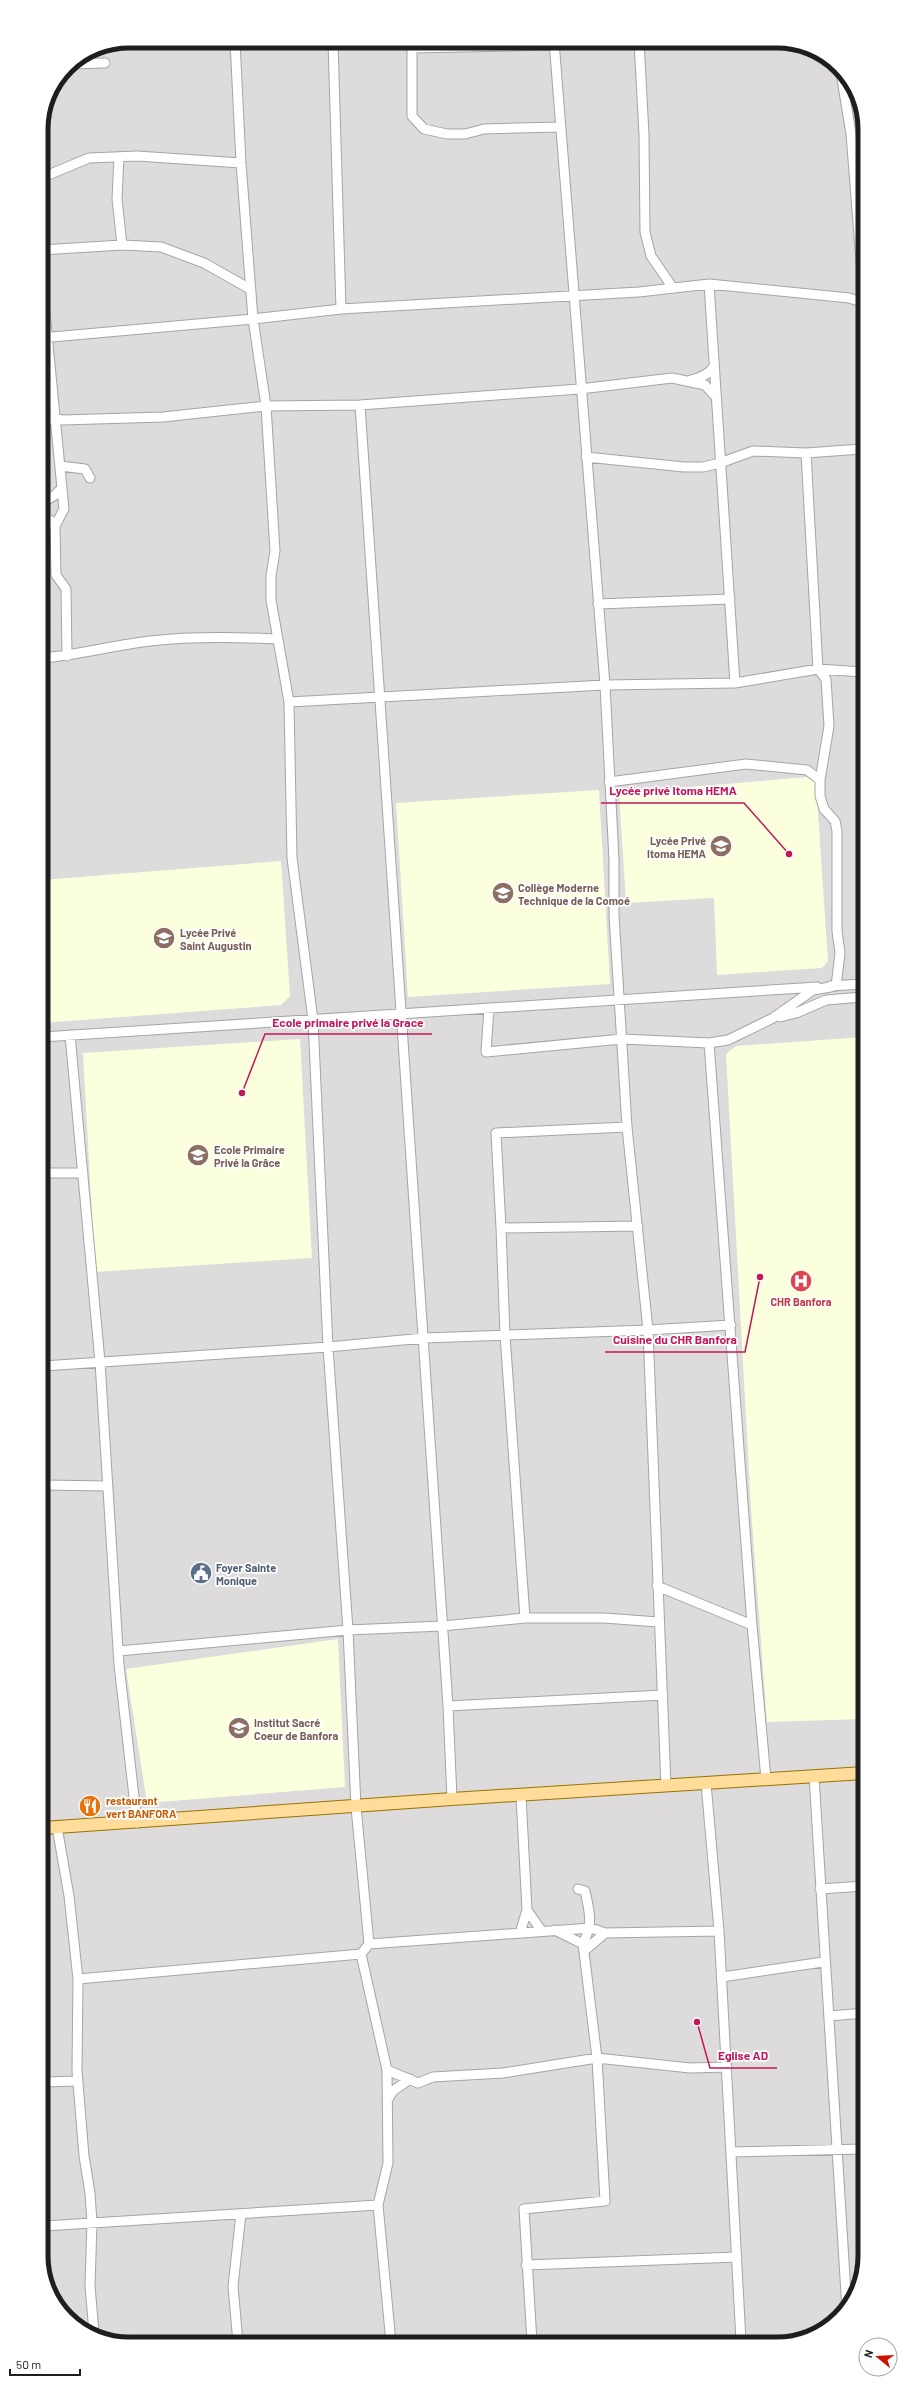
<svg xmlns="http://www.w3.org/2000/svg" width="906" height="2385" viewBox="0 0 906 2385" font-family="Barlow,sans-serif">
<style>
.residential{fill:#dddbdb}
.education{fill:#fcffde}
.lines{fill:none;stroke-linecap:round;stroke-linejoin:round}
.minor-casing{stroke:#a5a5a5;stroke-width:11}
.major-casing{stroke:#997300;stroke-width:14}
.minor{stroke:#fff;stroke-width:9}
.major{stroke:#ffdc9a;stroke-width:12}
.labels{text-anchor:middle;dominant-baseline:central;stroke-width:3.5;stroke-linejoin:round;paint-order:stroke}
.education-label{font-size:11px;font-weight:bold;fill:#785e54;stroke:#fff;text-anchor:start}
.health-label{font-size:11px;font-weight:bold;fill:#be3a42;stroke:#fff}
.service-label{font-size:11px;font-weight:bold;fill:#4e5e75;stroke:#fff;text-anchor:start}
.food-label{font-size:11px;font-weight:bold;fill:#c56008;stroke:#fff;text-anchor:start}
.rim{fill:none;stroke:#1e1e1e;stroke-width:5}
.leader{fill:none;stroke:#c2185b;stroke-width:1.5}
.callout-dot{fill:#c2185b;stroke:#fff;stroke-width:1.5}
.callout-label{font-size:12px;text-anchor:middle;font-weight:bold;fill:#c2185b;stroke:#fff;stroke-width:3.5;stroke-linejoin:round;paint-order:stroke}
</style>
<rect width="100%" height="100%" fill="#f0ede4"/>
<path class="residential" d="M129 41H783L835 63 862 106 865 2256 847 2310 800 2341 123 2344 71 2322 44 2279 41 123 48 95 67 67 96 48Z"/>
<path class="education" d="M807 777 816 783 828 961 822 968 717 975 714 898 626 903 619 793Z
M599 790 610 984 408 997 396 803Z
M281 861 290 996 281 1005 42 1023V880Z
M863 1037 864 1719 767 1722 751 1509 726 1054 736 1046Z
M300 1039 312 1258 95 1272 83 1053Z
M338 1639 345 1787 147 1803 126 1669Z"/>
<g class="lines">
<g class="minor-casing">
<path id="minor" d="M235 41 241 163 253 319 266 406 275 551 271 576V600L289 702 292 858 313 1020 328 1347 348 1630 356 1807 369 1944 361 1954 387 2070 388 2163 378 2205 391 2343
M333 41 341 309
M411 41 412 48 554 45
M554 41 605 685 614 860V915L627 1127 648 1330 666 1786
M639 41 644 135 645 232 651 256 673 288
M412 48V116L424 129 447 134H465L484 129 560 127
M70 64 105 63
M841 73 851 134 862 274
M119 157 117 199 122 245
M41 178 89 158 137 156 241 163
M41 250 122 245 161 247 204 263 250 289
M41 272 64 509 55 526 56 575 66 589 67 656
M709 284 735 683
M41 338 253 319 341 309 639 292 709 284 849 298 862 302
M691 380C700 378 709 375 714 366
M360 405 448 1706 452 1799
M42 420 56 418 62 420 163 417 266 406 360 405 580 389 672 378 705 385 716 397
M586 457 684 467H703L720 463 753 451 806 453 862 449
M60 466 85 469 90 478
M42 503 55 495 62 488
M42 521 50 520 55 526
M598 604 730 599
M42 658C79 655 114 645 150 641 193 636 235 637 278 639
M289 702 605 685 735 683 818 669 863 672
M609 782 746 764 807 770 820 780
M830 986 863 984
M489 1008 486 1052 622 1039 709 1043 728 1040 773 1018 813 990 836 986 840 953 837 931V831L835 821 824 809 820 796V780L829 726 826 679 818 669 806 453
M780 1017 796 1013 826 1000 863 997
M70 1035 100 1362 119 1665 137 1823
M42 1037 817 987
M709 1043 752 1625 766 1779
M627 1127 496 1133 501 1228 638 1226
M43 1173H83
M501 1228 505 1335 525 1618
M43 1366 328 1347 424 1338 648 1330 731 1325
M43 1485 107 1486
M657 1586 752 1625
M119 1651 348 1630 442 1626 525 1618H604L658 1622
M448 1706 663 1695
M814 1776C824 1954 835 2132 847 2310
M706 1783 719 1931 741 2341
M521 1796 527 1910 541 1930
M57 1827 69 1896 78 1979 77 2071 84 2156 90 2193 92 2223 90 2286 94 2332
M820 1889 864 1886
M555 1930 583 1944
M520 1933 527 1910
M369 1944 591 1928 605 1933 719 1931
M584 1951 605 1933
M722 1977 823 1962
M78 1979 361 1954
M829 2016 865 2013
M387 2070 418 2083 433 2077 503 2073 597 2058 690 2068 727 2067
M44 2082 78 2081
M388 2099 393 2091 410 2079
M731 2152 865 2149
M44 2226 378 2205
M526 2265 737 2257
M532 2342 524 2209 605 2201 597 2058 583 1944C593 1923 590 1913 585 1891L578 1889
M238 2343 233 2286 241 2214"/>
</g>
<g class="major-casing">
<path id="major" d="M43 1828 452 1799 864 1773"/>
</g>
<use href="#minor" class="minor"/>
<use href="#major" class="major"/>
</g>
<defs>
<g id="school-disc" transform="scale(1.15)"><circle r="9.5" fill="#8d6e63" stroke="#fff"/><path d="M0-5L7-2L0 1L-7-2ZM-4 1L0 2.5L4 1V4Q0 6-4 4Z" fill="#fff"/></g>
<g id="hospital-disc" transform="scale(1.15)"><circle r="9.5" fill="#e0444e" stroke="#fff"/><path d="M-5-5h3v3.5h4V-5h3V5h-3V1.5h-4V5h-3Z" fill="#fff"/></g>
<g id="civic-disc" transform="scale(1.15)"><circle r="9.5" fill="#5c6f8a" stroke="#fff"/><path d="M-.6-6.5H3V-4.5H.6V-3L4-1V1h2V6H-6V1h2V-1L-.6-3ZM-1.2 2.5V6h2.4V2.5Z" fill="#fff"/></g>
<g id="restaurant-disc" transform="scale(1.15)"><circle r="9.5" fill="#e8710a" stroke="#fff"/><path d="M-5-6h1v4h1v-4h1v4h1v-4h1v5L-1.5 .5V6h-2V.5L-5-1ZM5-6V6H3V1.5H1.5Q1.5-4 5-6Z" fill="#fff"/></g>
</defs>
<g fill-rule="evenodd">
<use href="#school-disc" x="721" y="846"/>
<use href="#school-disc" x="503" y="893"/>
<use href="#school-disc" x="164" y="938"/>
<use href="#school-disc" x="198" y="1155"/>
<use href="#hospital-disc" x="801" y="1281"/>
<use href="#civic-disc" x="201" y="1573"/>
<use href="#school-disc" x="239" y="1728"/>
<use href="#restaurant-disc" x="90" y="1806"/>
</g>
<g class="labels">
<g class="education-label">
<text x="706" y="840" text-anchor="end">Lycée Privé<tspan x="706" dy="13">Itoma HEMA</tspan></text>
<text x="518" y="887">Collège Moderne<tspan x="518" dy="13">Technique de la Comoé</tspan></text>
<text x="180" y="932">Lycée Privé<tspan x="180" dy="13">Saint Augustin</tspan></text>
<text x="214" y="1149">Ecole Primaire<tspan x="214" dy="13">Privé la Grâce</tspan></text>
<text x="254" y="1722">Institut Sacré<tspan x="254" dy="13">Coeur de Banfora</tspan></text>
</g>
<g class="health-label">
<text x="801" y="1301">CHR Banfora</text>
</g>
<g class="service-label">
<text x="216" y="1567">Foyer Sainte<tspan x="216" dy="13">Monique</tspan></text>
</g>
<g class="food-label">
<text x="106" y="1800">restaurant<tspan x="106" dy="13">vert BANFORA</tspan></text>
</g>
</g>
<path d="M0 0H906V2385H0ZM129 48H777A81 81 0 0 1 858 129V2256A81 81 0 0 1 777 2337H129A81 81 0 0 1 48 2256V129A81 81 0 0 1 129 48Z" fill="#fff" fill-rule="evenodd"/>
<path class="rim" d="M129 48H777A81 81 0 0 1 858 129V2256A81 81 0 0 1 777 2337H129A81 81 0 0 1 48 2256V129A81 81 0 0 1 129 48Z"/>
<path class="leader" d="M789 854L744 803H601M242 1093L265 1034H432M760 1277L745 1352H605M697 2022L710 2068H777"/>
<g class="callout-dot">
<circle cx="789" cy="854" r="4"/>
<circle cx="242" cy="1093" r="4"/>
<circle cx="760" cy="1277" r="4"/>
<circle cx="697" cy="2022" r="4"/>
</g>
<g class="callout-label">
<text x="673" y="795">Lycée privé Itoma HEMA</text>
<text x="348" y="1027">Ecole primaire privé la Grace</text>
<text x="675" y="1344">Cuisine du CHR Banfora</text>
<text x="743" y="2060">Eglise AD</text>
</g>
<g transform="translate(878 2357) rotate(288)"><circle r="19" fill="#ffffff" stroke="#a5a5a5"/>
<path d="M0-3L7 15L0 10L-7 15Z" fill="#cd1200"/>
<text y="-6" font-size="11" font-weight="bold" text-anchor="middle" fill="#1e1e1e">N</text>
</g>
<path d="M10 2369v6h70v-6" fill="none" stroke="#1e1e1e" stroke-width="2"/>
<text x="16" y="2369" font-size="12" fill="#1e1e1e" stroke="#ffffff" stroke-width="3" paint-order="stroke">50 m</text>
</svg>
